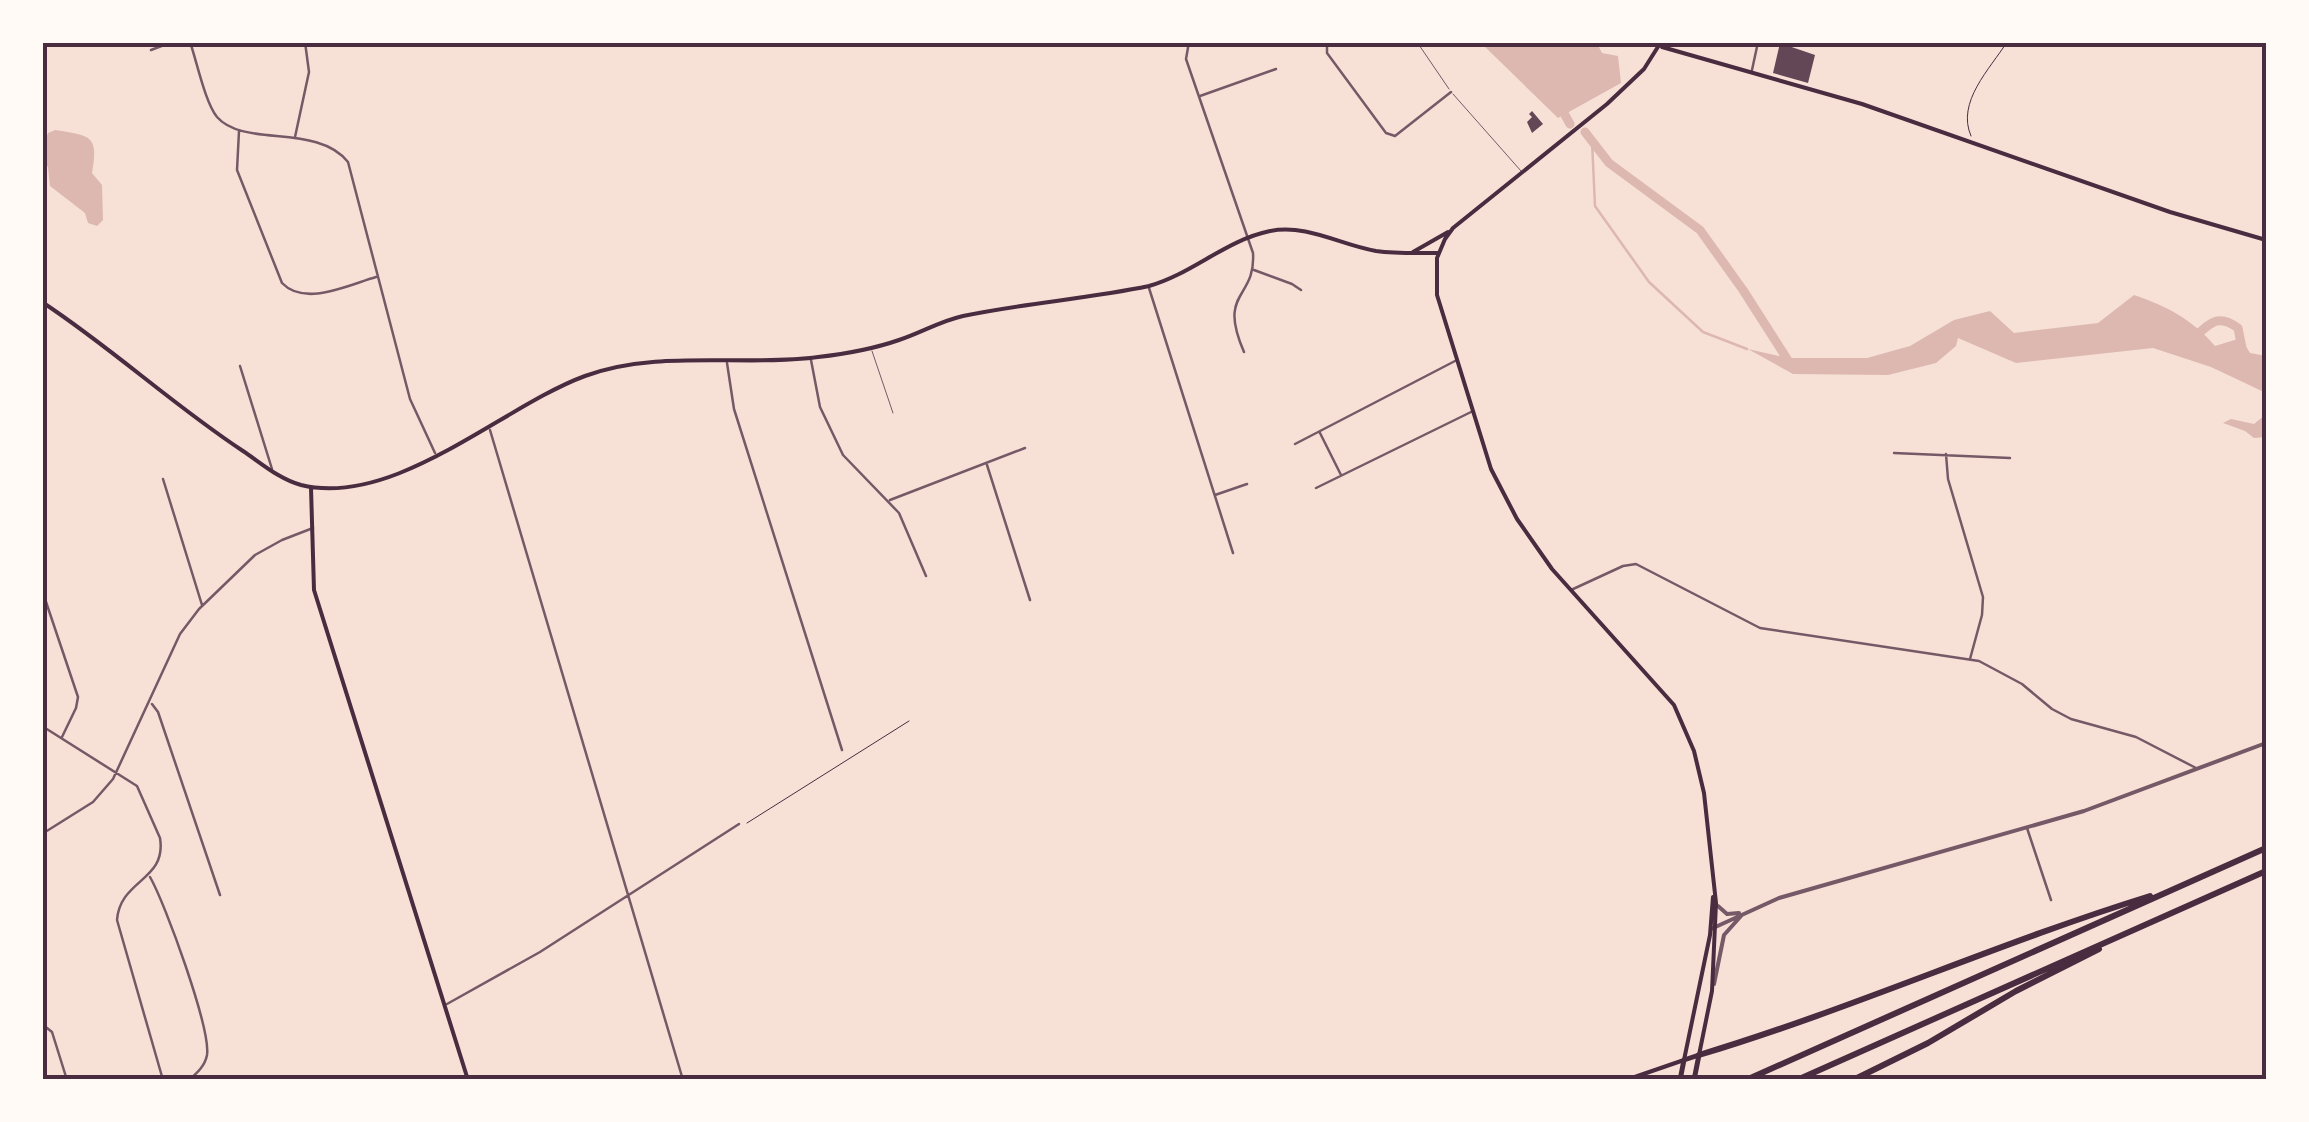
<svg xmlns="http://www.w3.org/2000/svg" width="2309" height="1122" viewBox="0 0 2309 1122" font-family="'Fira Sans',sans-serif">
<style>
.water{fill:#dcb8b0}
.lines{fill:none;stroke-linecap:round;stroke-linejoin:round}
.stream{stroke:#dcb8b0;stroke-width:2.5}
.river{stroke:#dcb8b0;stroke-width:9}
.building{fill:#644757}
.path{stroke:#4a2c40;stroke-width:1}
.service{stroke:#755966;stroke-width:1}
.minor{stroke:#755966;stroke-width:2.5}
.tertiary{stroke:#755966;stroke-width:4}
.secondary{stroke:#4a2c40;stroke-width:4}
.primary{stroke:#4a2c40;stroke-width:5}
.motorway{stroke:#4a2c40;stroke-width:6}
.neatline{fill:none;stroke:#4a2c40;stroke-width:4}
</style>
<rect width="100%" height="100%" fill="#f7e1d7"/>
<path class="water" d="M1481 43H1597L1602 53 1618 56 1621 83 1558 118Z
M55 130C90 136 99 134 92 173L102 185 103 220 97 226 88 223 85 213 50 186 48 167 43 161V147L48 133Z
M2134 295C2166 306 2192 319 2215 346L2241 338 2250 353 2266 356V393L2211 367 2153 348 2016 363 1958 338 1956 346 1936 363 1888 375 1793 374 1748 349 1788 358H1867L1910 346 1954 320 1990 311 2014 333 2098 323Z
M2266 414V437L2254 438 2245 431 2223 423 2231 419 2254 424Z"/>
<g class="lines">
<path class="stream" d="M1592 141 1595 206 1649 282 1703 332 1747 349"/>
<path class="river" d="M1560 106 1570 124
M1585 132 1609 163 1700 230 1743 290 1789 362
M2194 338C2210 323 2218 313 2238 328L2242 348"/>
</g>
<path class="building" d="M1780 43 1815 55 1808 83 1773 73Z
M1532 111 1543 124 1532 133 1527 122 1532 117 1529 114Z"/>
<g class="lines">
<path class="path" d="M1971 136C1956 102 1990 69 2007 42
M747 823 909 721"/>
<path class="service" d="M1417 42 1449 89
M1453 94 1521 171
M872 351 893 413"/>
<path class="minor" d="M190 42C197 62 205 102 217 117 244 148 317 123 348 162L410 399 435 453
M1189 42 1186 59 1253 253C1256 300 1217 290 1244 352
M1282 42 1283 45
M1327 42V53L1386 133 1395 136 1451 92
M151 50 172 42
M1752 70 1758 42
M1200 96 1276 69
M239 131 237 170 282 283C305 307 348 285 376 277
M295 137 309 72 305 42
M1254 270 1292 284 1301 290
M1149 288 1233 553
M811 360 820 407 843 455 899 513 926 576
M727 363 734 409 842 750
M240 366 272 469
M490 430 683 1080
M1320 433 1341 475
M1295 444 1455 361
M1894 453 2010 458
M1946 454 1948 479 1983 597 1982 615 1970 659
M987 465 1030 600
M163 479 202 605
M1316 488 1471 412
M1215 495 1247 484
M890 500 1025 448
M42 590 78 697 76 708 62 737
M1571 590 1623 566 1636 564 1760 628 1979 661 2022 684 2052 709 2071 719 2136 737 2196 768
M152 704 158 712 220 895
M42 726 137 786 160 838C167 881 120 879 117 920L163 1080
M2027 828 2051 900
M42 834 93 802 113 779 180 634 199 609 255 555 282 540 313 528
M150 877C165 903 211 1029 207 1055 205 1066 197 1073 189 1080
M447 1004 540 952 739 824
M42 1024 52 1032 67 1080"/>
<path class="tertiary" d="M1718 906 1727 914 1739 913
M1711 929 1779 898 2084 811 2266 743
M1714 984 1724 935 1741 916"/>
<path class="secondary" d="M1661 42 1644 69 1607 104 1453 228 1445 239 1437 258V295L1491 469 1517 519 1552 569 1674 705 1694 751 1704 793 1716 903 1712 991 1699 1055
M1662 47 1862 104 2170 212 2266 240
M1413 252 1448 232
M42 302C112 348 173 405 243 451 261 463 279 479 301 485 395 508 503 406 585 376 658 349 742 367 818 357 845 354 873 349 899 340 921 333 940 321 963 316 1024 303 1087 299 1149 286 1192 274 1226 240 1270 231 1308 224 1340 245 1376 251 1397 254 1418 253 1439 253
M311 488 314 590 468 1080
M1626 1080 1684 1060 1710 935 1713 897"/>
<path class="primary" d="M1680 1080 1684 1060 1699 1055 1694 1080"/>
<path class="motorway" d="M1699 1055C1852 1009 1998 943 2150 896
M1746 1080 2266 848
M1797 1080 2266 871
M1853 1080 1928 1043 2016 991 2099 949"/>
</g>
<rect width="2309" height="1122" fill="none" stroke="#fffaf5" stroke-width="90"/>
<rect x="45" y="45" width="2219" height="1032" class="neatline"/>
</svg>
